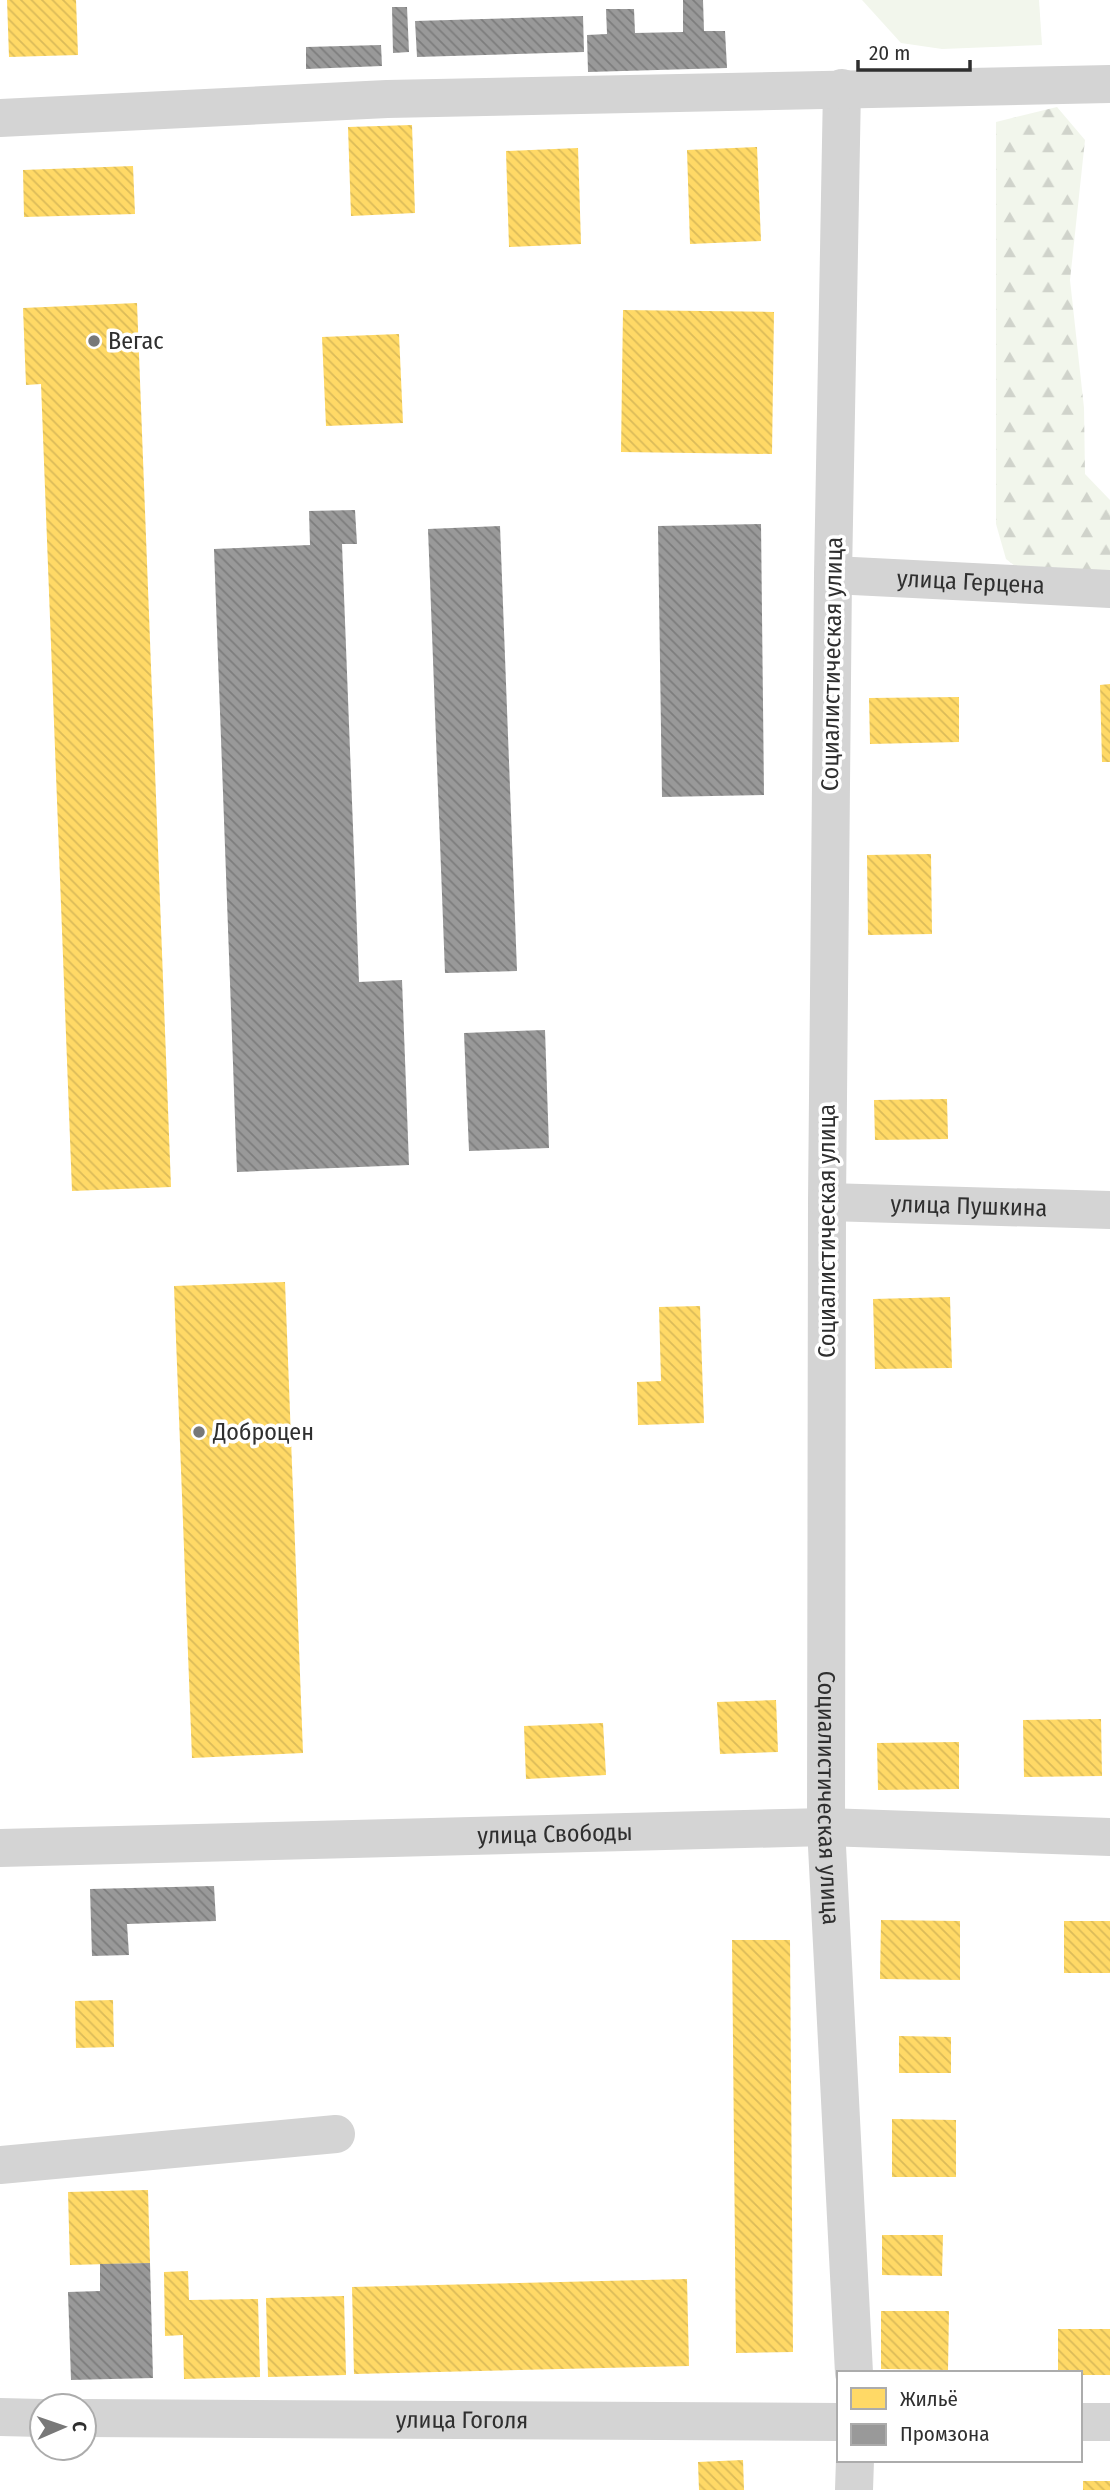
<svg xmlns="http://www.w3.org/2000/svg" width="1110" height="2490" viewBox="0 0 1110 2490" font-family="'Fira Sans Condensed',sans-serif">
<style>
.forest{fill:url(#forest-firs)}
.park{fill:#f2f6ec}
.homes{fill:url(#homes-back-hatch)}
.industry{fill:url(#industry-back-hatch)}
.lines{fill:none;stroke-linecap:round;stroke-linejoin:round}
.minor{stroke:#d4d4d4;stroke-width:38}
.poi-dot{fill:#787878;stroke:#fff;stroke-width:2.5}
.labels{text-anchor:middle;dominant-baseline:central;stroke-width:7;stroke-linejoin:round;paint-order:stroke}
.poi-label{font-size:24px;fill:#2f2f2f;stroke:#fff;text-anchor:start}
.street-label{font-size:24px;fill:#2f2f2f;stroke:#fff}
</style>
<defs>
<pattern id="forest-firs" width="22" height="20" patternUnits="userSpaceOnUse" patternTransform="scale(1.75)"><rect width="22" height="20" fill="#f2f6ec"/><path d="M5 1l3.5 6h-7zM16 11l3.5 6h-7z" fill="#d0d3cb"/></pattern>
<pattern id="homes-back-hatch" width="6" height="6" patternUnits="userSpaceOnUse" patternTransform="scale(1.75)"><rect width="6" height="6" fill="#ffd966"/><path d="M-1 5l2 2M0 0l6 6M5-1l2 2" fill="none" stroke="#dbbb59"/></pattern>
<pattern id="industry-back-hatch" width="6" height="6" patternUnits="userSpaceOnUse" patternTransform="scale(1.75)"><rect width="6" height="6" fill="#999"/><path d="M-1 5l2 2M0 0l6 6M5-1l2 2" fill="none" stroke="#7d7d7d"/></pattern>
</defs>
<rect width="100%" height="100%" fill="#fff"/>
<path class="forest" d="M1057 107 1085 140 1070 280 1084 408 1085 474 1110 500V583L1032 579 1006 559 996 524V122Z"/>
<path class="park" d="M862 0H1039L1042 45 942 49 901 43Z"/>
<path class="homes" d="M7 0H76L78 55 9 57Z
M412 125 415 213 351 216 348 127Z
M757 147 761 241 690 244 687 150Z
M578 148 581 244 509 247 506 151Z
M133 166 135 214 24 217 23 170Z
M137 303 171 1187 72 1191 41 384 26 385 23 308Z
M623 310 774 312 772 454 621 452Z
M399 334 403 423 326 426 322 337Z
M1110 684V762H1102L1100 685Z
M959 697V742L870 744 869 698Z
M931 854 932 934 868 935 867 855Z
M947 1099 948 1139 875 1140 874 1100Z
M285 1282 303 1753 192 1758 174 1286Z
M950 1297 952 1368 875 1369 873 1299Z
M700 1306 704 1423 638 1425 637 1382 661 1381 659 1307Z
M776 1700 778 1752 720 1754 717 1702Z
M1101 1719 1102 1776 1024 1777 1023 1720Z
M603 1723 606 1775 526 1779 524 1726Z
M959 1742V1789L878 1790 877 1743Z
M881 1920 960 1921V1980L880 1979Z
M1064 1921H1110V1973H1064Z
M732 1940H790L793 2352 736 2353Z
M113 2000 114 2047 76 2048 75 2001Z
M899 2036 951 2037V2073H899Z
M892 2119 956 2120V2177H892Z
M148 2190 150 2263 70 2265 68 2192Z
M882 2235H943L942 2276 882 2275Z
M188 2271 189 2300 258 2299 260 2377 184 2379 183 2335 165 2336 164 2272Z
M687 2279 689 2366 354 2374 352 2287Z
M344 2296 346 2375 268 2377 266 2298Z
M881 2311H949L948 2370 881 2369Z
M1058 2329H1110V2375H1083V2400H1080V2373H1058Z
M743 2460 744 2490H699L698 2462Z
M1083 2481H1110V2490H1083Z"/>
<path class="industry" d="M683 0H703L704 31H725L727 68 588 72 587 35 607 34 606 9H634L635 33 683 32Z
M392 7H407L409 52 393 53Z
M583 16 584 52 417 57 415 21Z
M381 45 382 66 306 69V47Z
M355 510 357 544H342L359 982 402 980 409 1165 237 1172 214 549 310 545 309 511Z
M761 524 764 795 662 797 658 526Z
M500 526 517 971 445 973 428 529Z
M545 1030 549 1148 469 1151 464 1033Z
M214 1886 216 1921 127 1924 129 1955 92 1956 90 1889Z
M150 2263 153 2378 71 2380 68 2292 100 2291V2264Z"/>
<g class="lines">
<g class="minor">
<path id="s1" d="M842 88 833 575 827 1202 826 1827 854 2373"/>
<path d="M0 118 387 99 1110 84"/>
<path id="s2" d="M833 575 1110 589"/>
<path id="s3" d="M827 1202 1110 1210"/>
<path id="s4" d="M0 1848 826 1827 1110 1837"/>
<path d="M0 2165 336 2134"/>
<path d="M0 2417 42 2418"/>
<path id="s5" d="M84 2418 839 2422"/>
<path d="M1080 2422H1110"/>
<path d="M854 2490 855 2460"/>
</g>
</g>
<g class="poi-dot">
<circle cx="94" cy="341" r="7"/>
<circle cx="199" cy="1432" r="7"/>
</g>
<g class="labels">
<g class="poi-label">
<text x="108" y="341">Вегас</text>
<text x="213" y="1432">Доброцен</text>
</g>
<g class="street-label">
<text stroke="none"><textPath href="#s2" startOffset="138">улица Герцена</textPath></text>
<text transform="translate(832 664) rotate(-89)">Социалистическая улица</text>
<text stroke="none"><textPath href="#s3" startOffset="142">улица Пушкина</textPath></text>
<text transform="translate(827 1231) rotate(-90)">Социалистическая улица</text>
<text stroke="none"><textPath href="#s1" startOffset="1710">Социалистическая улица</textPath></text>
<text stroke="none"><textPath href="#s4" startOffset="555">улица Свободы</textPath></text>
<text stroke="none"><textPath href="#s5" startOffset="378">улица Гоголя</textPath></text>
</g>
</g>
<rect x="837" y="2371" width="245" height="91" fill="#ffffff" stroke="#acacac" stroke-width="2"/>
<rect x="851" y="2388" width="35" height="21" fill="#ffd966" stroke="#acacac" stroke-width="2"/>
<text x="900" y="2406" font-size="21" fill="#2f2f2f">Жильё</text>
<rect x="851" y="2424" width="35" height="21" fill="#999999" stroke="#acacac" stroke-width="2"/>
<text x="900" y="2441" font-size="21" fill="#2f2f2f">Промзона</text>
<g transform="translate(63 2427) rotate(88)"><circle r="33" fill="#ffffff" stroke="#acacac" stroke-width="2"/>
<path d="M0-5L12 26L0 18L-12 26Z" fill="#787878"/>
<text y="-10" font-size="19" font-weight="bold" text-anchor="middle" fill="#2f2f2f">С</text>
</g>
<path d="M858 60v10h112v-10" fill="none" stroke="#2f2f2f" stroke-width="3.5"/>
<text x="869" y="60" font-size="21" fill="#2f2f2f" stroke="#ffffff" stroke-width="5" paint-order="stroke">20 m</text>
</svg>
